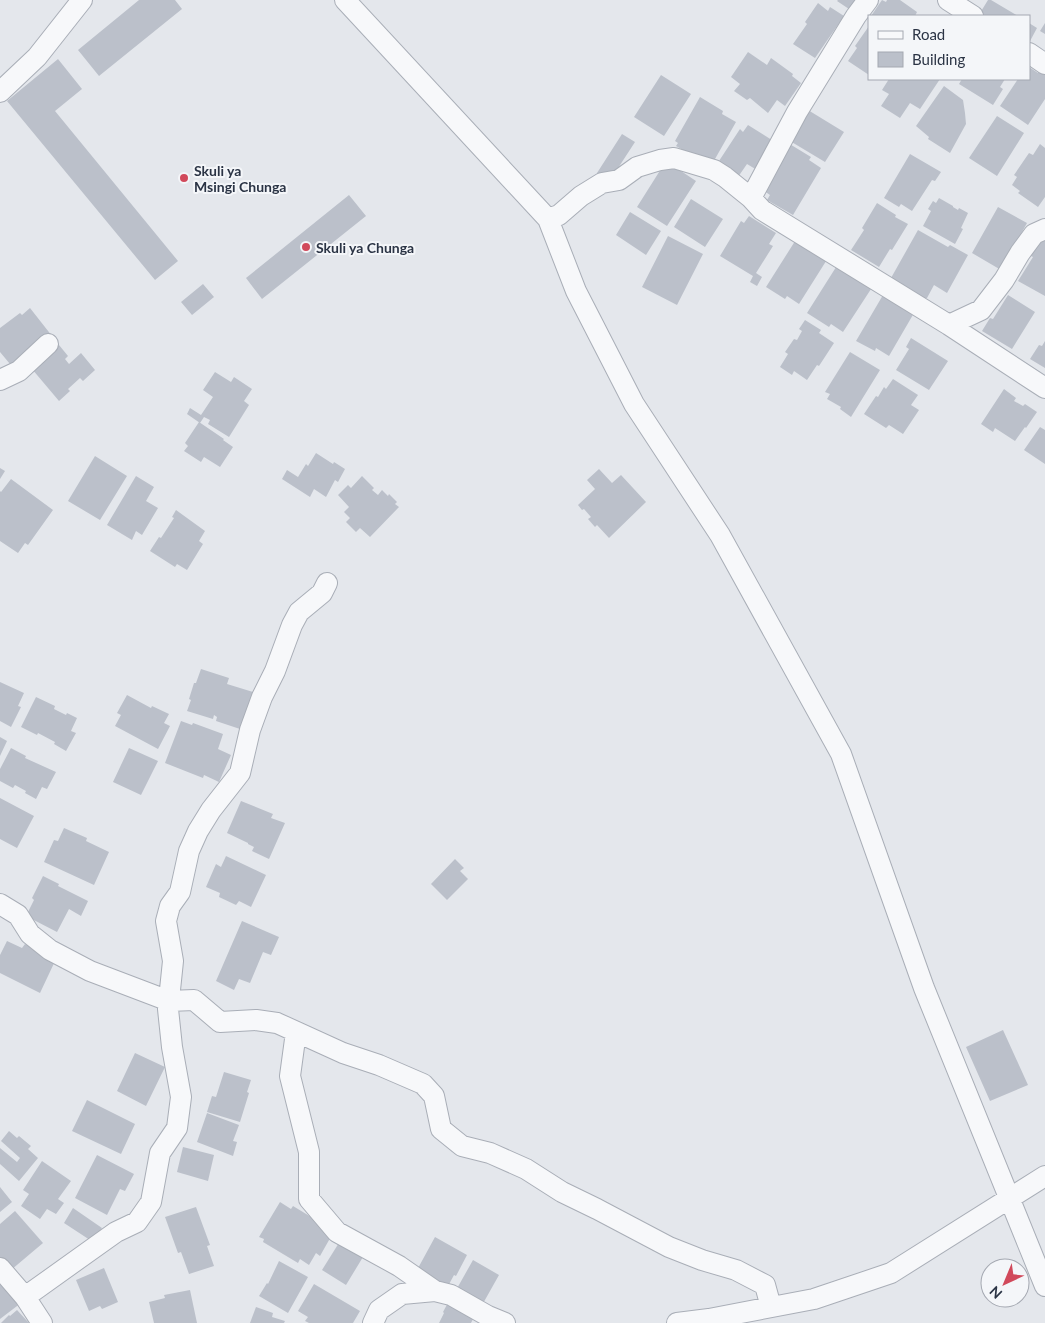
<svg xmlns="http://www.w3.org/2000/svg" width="1045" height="1323" viewBox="0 0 1045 1323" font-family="Lato,sans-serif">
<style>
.building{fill:#bbc0ca}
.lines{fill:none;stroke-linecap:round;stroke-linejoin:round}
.minor-casing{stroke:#a9aeb7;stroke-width:22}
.minor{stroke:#f7f8fa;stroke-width:20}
.poi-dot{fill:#d1495b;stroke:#f4f6f9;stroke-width:2}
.labels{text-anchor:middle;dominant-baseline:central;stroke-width:4;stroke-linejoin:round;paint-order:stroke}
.poi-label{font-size:14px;font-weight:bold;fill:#2b3445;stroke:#f4f6f9;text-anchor:start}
</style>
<rect width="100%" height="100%" fill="#e4e7ec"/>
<path class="building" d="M139 0H175L182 9 99 76 78 50Z
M838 0H859L852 11 837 1Z
M882 0 886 2 887 0H900L917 12 915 16H871Z
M988 0H991L1018 16H986L980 13Z
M818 3 828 11 830 7 844 16 815 58 793 44 807 24 805 22Z
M1029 23 1037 28 1029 43Z
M1045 23V34L1040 31Z
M869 26V75L848 61 857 48 855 46Z
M748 52 767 65 771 58 793 74 792 76 801 83 785 106 777 100 768 113 750 98 747 100 734 91 740 84 731 77Z
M58 59 82 89 55 111 178 261 155 280 7 101Z
M1029 67 1038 73 1040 70 1045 73V99L1028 125 1000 106 1018 79H1029Z
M661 75 691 94 664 136 634 117Z
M889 79H940L920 109 910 103 900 118 881 106 889 94 882 90Z
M962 79H1005L1000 87 1003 89 993 105 959 84Z
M944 86 963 100 965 113 966 124 950 153 928 139 929 137 916 126Z
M700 97 723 111 722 114 736 122 711 166 676 146 678 143 675 141Z
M808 110 844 132 825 162 790 141Z
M997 116 1024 133 997 176 969 158Z
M748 125 775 142 757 170 747 164 738 177 717 164 740 129 743 132Z
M622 134 635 142 609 182 597 173Z
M788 143 811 157 809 160 821 168 793 215 767 200 770 195 760 188Z
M1040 144 1045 148V197L1038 207 1018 193 1020 191 1012 185 1017 177 1014 175 1029 153 1033 155Z
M910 154 941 172 935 181 932 180 912 211 901 204 899 207 884 198Z
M666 161 696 181 667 226 637 207Z
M349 195 366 216 262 299 246 278Z
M939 198 953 206V207L958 210 959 208 968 213 961 228 963 229 955 244 923 226 931 211 928 209 933 201 936 203Z
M691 199 723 219 705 247 674 227Z
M877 203 896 215 895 217 908 224 892 250 890 249 879 267 851 250 864 230 862 228Z
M998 207 1027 223 1001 270 972 253Z
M630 212 661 231 646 255 616 235Z
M749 216 776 233 769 244 773 246 756 273 762 277 757 286 750 282 753 276 720 256 741 221 744 223Z
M918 230 948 247 950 245 968 255 947 293 934 285 927 298H926L925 299 891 278Z
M1045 235V296L1018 281 1033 257 1029 255Z
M668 236 703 254 677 305 642 287Z
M797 238 828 258 799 304 787 296 785 299 766 287Z
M838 264 873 286 843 332 831 324 829 327 807 313Z
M203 284 214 297 192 315 181 302Z
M883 295 914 313 889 356 876 348 875 351 856 341Z
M1008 295 1035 312 1012 349 982 331 990 318 993 319Z
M30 308 52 336 15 370 0 352V328L20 313 22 315Z
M805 320 821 330 819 333 834 343 819 366 817 365 807 380 794 371 792 375 780 367 788 354 785 352 794 339 797 340 802 331 799 329Z
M911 338 948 361 929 390 896 370 909 349 906 347Z
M1045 341V368L1030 359 1039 345 1042 346Z
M59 345 68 356 65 359 69 364 81 353 95 370 83 381 80 378 68 389 70 391 59 401 32 369Z
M850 352 880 370 851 417 840 409 841 407 827 399 830 394 825 392Z
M215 372 231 382 234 377 252 389 244 401 249 405 229 437 208 424 210 420 204 417 200 423 187 414 190 408 201 415 213 397 203 390Z
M893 379 918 395 911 405 919 410 903 434 889 425 886 428 864 414 876 396 878 397 884 387 886 389Z
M1004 389 1016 398 1014 401 1023 406 1025 404 1037 412 1026 428 1025 427 1015 441 995 428 993 432 981 424Z
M199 422 224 439 223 440 233 447 220 467 204 457 201 462 184 451 188 446 185 443Z
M1040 427 1045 430V464L1024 450Z
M316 453 333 464 334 462 345 469 338 482 335 480 326 497 314 489 310 497 282 479 287 470 298 477 306 464 308 466Z
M95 456 127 476 100 520 68 501Z
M0 468 5 471 0 479Z
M599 469 612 483 621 475 646 502 609 538 597 525 595 527 588 519 591 517 584 509 582 510 578 505 595 489 587 480Z
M136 476 154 487 146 501 158 508 142 535 136 531 132 540 107 525Z
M362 476 374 488 372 490 378 495 382 490 388 496 389 494 397 502 395 504 399 507 370 537 360 528 356 532 346 522 350 518 344 512 349 507 338 495 348 485 351 488Z
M11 479 53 510 28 545 25 543 18 553 0 541V491L1 492Z
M176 510 205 531 199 541 203 544 187 570 177 564 175 567 150 551 159 537 161 538 174 518 172 517Z
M201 669 229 678 227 684 253 692 240 729 216 721 217 717 214 715 213 719 187 711 191 700 189 699 194 683H196Z
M0 682 24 693 18 706 21 707 11 727 0 721Z
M127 695 151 708 152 706 169 714 164 723 170 726 158 749 115 726 121 715 117 713Z
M36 697 55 706 54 709 66 715 67 713 77 718 71 731 76 733 66 751 54 744 55 742 38 733 37 735 21 727Z
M181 721 192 725 193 723 223 734 218 749 231 755 219 782 204 775 203 778 165 763Z
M0 737 7 741 0 756Z
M11 748 26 756 25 758 56 772 47 789 42 787 36 799 25 793 26 791 15 785 13 788 0 781V769Z
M129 748 158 761 141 795 113 782Z
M0 798 34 816 17 848 0 839Z
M241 801 273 814 271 818 285 823 269 859 252 851 254 847 248 844V843L227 833Z
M64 828 87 838 86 841 109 852 94 885 44 862 54 840 58 841Z
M226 856 266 875 251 907 239 901 236 905 219 897 220 893 206 887 216 864 221 867Z
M455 859 464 868 460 871 468 879 447 900 431 884Z
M43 876 59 884 58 886 88 901 81 916 69 909 57 932 26 916 34 900 32 898Z
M242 921 279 937 271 955 263 952 250 983 239 979 234 990 216 981Z
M7 941 22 948 25 944 56 959 40 993 0 973V955Z
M1003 1030 1028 1085 990 1101 966 1047Z
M135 1053 165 1067 146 1106 117 1091Z
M224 1072 251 1080 247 1092 249 1093 240 1122 207 1112 212 1096 216 1097Z
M87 1100 135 1124 121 1154 72 1131Z
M207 1113 239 1125 233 1141 237 1142 233 1156 197 1142Z
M9 1131 17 1138 19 1136 31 1146 28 1149 38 1158 19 1181 0 1164V1148L17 1162 20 1158 1 1141Z
M183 1147 214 1155 208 1181 177 1172Z
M97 1155 134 1174 125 1191 120 1189 107 1215 75 1198Z
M42 1161 71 1181 58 1199 64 1203 56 1214 47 1209 40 1219 21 1206 29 1194 23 1190Z
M0 1187 12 1202 0 1212Z
M280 1202 291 1209 293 1206 321 1223 333 1233 320 1256 316 1253 309 1265 300 1259 298 1263 263 1242 264 1239 259 1237Z
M196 1207 210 1245 207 1246 214 1266 189 1274 181 1252 178 1253 165 1217Z
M73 1208 102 1228 93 1242 64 1223Z
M15 1211 43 1243 11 1270 0 1258V1224Z
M435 1237 467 1255 456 1276 454 1275 447 1288 417 1270Z
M342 1238 366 1252 346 1285 322 1270Z
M473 1260 499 1275 481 1307 455 1292Z
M279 1261 308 1277 288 1313 259 1296 267 1283 268 1284Z
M104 1268 118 1302 102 1309 100 1306 89 1311 76 1280Z
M0 1276 21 1303 0 1319Z
M314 1284 360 1311 353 1323H309L305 1321 308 1317 298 1311Z
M190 1290 197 1323H154L149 1302 165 1298 164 1295Z
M450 1299 475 1315 471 1323H439L444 1313 443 1312Z
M256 1307 273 1313 272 1317 285 1321 284 1323H250Z
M17 1310 29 1323H1L9 1315 10 1316Z"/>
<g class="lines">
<g class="minor-casing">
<path id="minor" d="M345 0 548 219 576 291 634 404 720 535 841 754 924 988 1045 1286
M948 0 973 16
M1029 53 1045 64
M0 92 37 57 82 0
M751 198 797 112 856 16 868 0
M548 219 559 215 581 196 602 183 619 180 637 167 660 160 674 158 714 170 725 177 751 198 762 210 949 325 1045 388
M949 325 981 310 1004 280 1020 253 1034 234 1045 229
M0 380 19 371 48 344
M0 904 18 915 30 934 50 950 90 971 169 1001 194 1000 220 1022 256 1020 277 1023 343 1053 379 1065 423 1084 434 1096 441 1129 462 1146 490 1153 526 1169 562 1192 597 1209 669 1247 702 1260 736 1270 765 1285 771 1307
M296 1032 290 1076 309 1152V1199L337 1232 399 1266 435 1291 451 1295 488 1316 505 1323
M0 1268 25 1297 42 1323
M25 1297 116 1232 137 1222 151 1202 160 1153 177 1128 181 1097 172 1047 168 1009 173 961 166 921 170 906 180 892 189 851 198 831 211 810 240 773 250 730 262 697 275 671 292 625 299 612 322 593 327 583
M373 1323 379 1310 402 1294 435 1291
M677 1323 709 1319 814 1299 891 1273 1045 1176"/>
</g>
<use href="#minor" class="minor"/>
</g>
<g class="poi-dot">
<circle cx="184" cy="178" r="5"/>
<circle cx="306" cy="247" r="5"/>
</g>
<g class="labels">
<g class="poi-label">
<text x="194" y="170">Skuli ya<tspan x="194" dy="16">Msingi Chunga</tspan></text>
<text x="316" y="247">Skuli ya Chunga</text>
</g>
</g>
<rect x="868" y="15" width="162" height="65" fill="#f4f6f9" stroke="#a4a8b1"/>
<rect x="878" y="31" width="25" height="8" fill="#f7f8fa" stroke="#a4a8b1"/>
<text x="912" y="40" font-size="15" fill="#2b3445">Road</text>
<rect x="878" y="52" width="25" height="15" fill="#bbc0ca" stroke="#a4a8b1"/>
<text x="912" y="65" font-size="15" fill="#2b3445">Building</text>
<g transform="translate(1005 1283) rotate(224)"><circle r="24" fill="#f4f6f9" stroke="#a4a8b1"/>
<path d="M0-4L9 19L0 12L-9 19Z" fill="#d1495b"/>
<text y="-8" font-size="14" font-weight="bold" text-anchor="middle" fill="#2b3445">N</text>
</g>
</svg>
